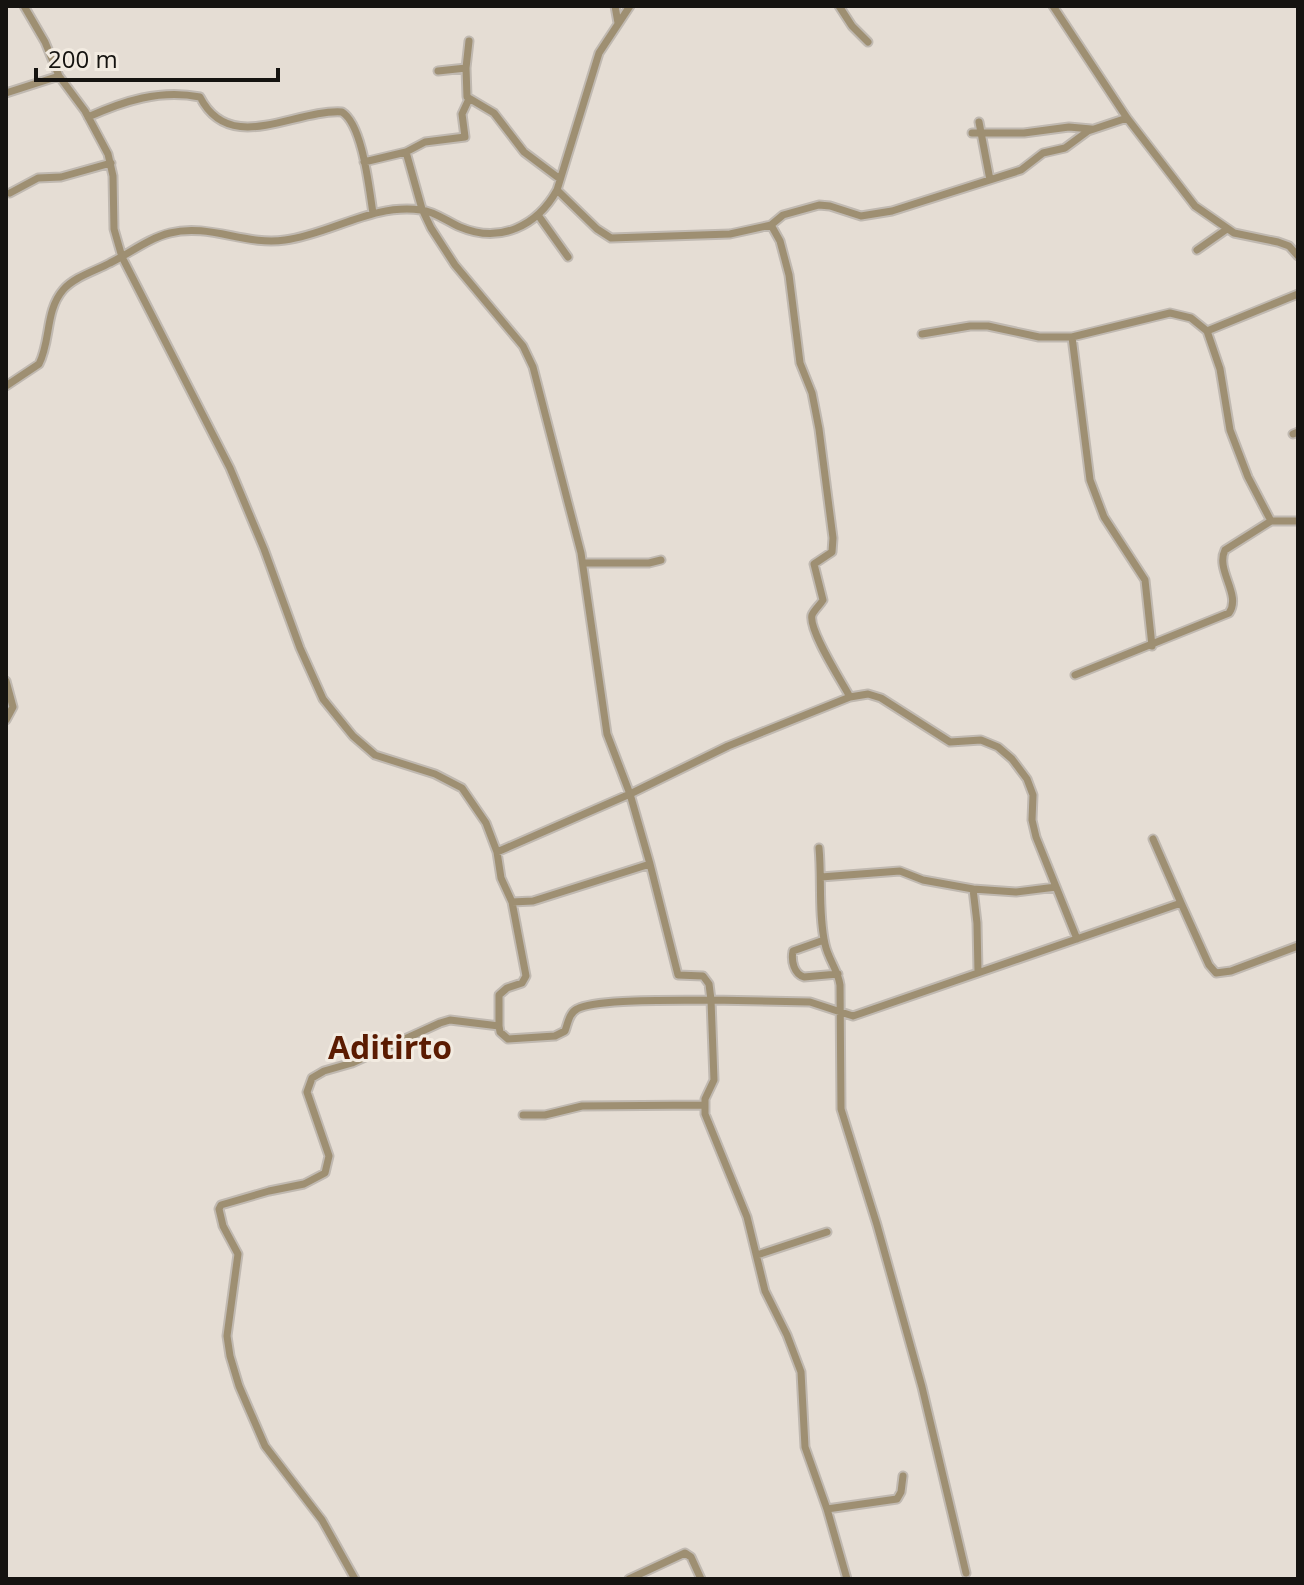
<svg xmlns="http://www.w3.org/2000/svg" width="1304" height="1585" viewBox="0 0 1304 1585" font-family="'Open Sans',sans-serif">
<style>
.lines{fill:none;stroke-linecap:round;stroke-linejoin:round}
.street-casing{stroke:#c0b9b1;stroke-width:11}
.street{stroke:#9e8f72;stroke-width:7}
.labels{text-anchor:middle;dominant-baseline:central;stroke-width:6;stroke-linejoin:round;paint-order:stroke}
.quarter-label{font-size:32px;font-weight:bold;fill:#5b1b01;stroke:#f2ebe1}
</style>
<rect width="100%" height="100%" fill="#e5ddd4"/>
<g class="lines">
<g class="street-casing">
<path id="street" d="M24 6 45 42 59 76 85 111 108 154 113 176 114 229 122 257 230 468 264 549 300 648 323 699 353 736 375 755 435 774 462 788 486 823 497 852 501 878 512 902 533 901 650 864 678 975 703 976 709 984 711 1000C684 1001 597 998 577 1009 569 1013 568 1023 565 1031L555 1036 508 1039 500 1032 499 1026
M615 6 618 23
M839 6 852 26 868 42
M1053 6 1127 118 1195 206 1234 233 1278 242 1289 246 1298 256
M466 68 469 41
M438 71 466 68 467 97 494 113 524 152 560 179
M6 93 59 76
M88 117C124 101 160 89 200 97 230 156 294 109 342 112 363 125 369 189 373 213
M979 122 990 180
M972 133H1024L1069 127 1091 129
M406 152 422 209 431 228 455 265 523 346 533 367 581 553 607 734 630 794 497 852
M364 162 406 152 425 142 465 137 462 114 469 99
M557 190 597 229 611 238 730 234 771 225 780 241 789 275 800 363 812 393 819 429 833 538 832 552 814 564 823 600C820 605 814 610 812 615 808 630 842 682 850 697
M10 193 38 178 61 177 111 163
M538 215 568 257
M771 225 783 215 819 205 830 206 861 216 892 211 1021 170 1043 153 1065 148 1088 131 1127 118
M1197 250 1227 229
M922 334 970 326H988L1039 337H1072L1170 313 1191 318 1207 331
M1072 337 1090 480 1104 517 1145 580 1152 646
M6 386 39 364C51 341 45 311 63 290 74 277 95 271 110 263 130 253 149 238 170 233 209 223 246 246 285 240 331 234 373 203 421 210 434 211 448 222 460 227 500 244 537 226 557 190L599 53 630 6
M1293 434 1298 432
M1271 521 1248 477 1230 430 1220 369 1207 331 1298 294
M583 563H649L661 560
M1075 675 1229 613C1242 595 1215 570 1225 550L1271 521H1298
M6 681 13 707 6 720
M1153 839 1181 903
M819 848C822 879 818 913 825 944 828 959 838 970 840 985L841 1109 877 1225 922 1387 966 1573
M650 864 630 794 728 746 850 697 868 694 881 698 950 742 981 740 998 747 1012 759 1027 779 1033 795 1032 820 1036 837 1077 939
M821 877 900 871 923 880 973 889 977 923 978 972
M973 889 1016 892 1056 887
M824 940 793 951C791 961 794 974 804 977L838 974
M523 1115H545L582 1106 703 1105
M757 1255 827 1232
M827 1509 897 1499 901 1492 903 1476
M355 1579 322 1520 265 1446 239 1386 230 1356 227 1336 238 1254 223 1226 219 1209 221 1205 269 1191 304 1184 325 1173 329 1156 307 1092 312 1078 324 1071 352 1063 440 1023 450 1020 499 1026V995L507 988 522 983 526 976 512 902
M629 1579 685 1553 691 1557 701 1579
M847 1579 827 1509 805 1447 801 1372 787 1335 765 1291 747 1217 705 1114V1099L714 1080 711 1000 810 1002 853 1016 1181 903 1209 965 1216 973 1231 971 1298 946"/>
</g>
<use href="#street" class="street"/>
</g>
<g class="labels">
<g class="quarter-label">
<text x="390" y="1046">Aditirto</text>
</g>
</g>
<rect width="1304" height="1585" fill="none" stroke="#151310" stroke-width="16"/>
<path d="M36 68v12h242v-12" fill="none" stroke="#151310" stroke-width="4"/>
<text x="48" y="68" font-size="24" fill="#151310" stroke="#f2ebe1" stroke-width="6" paint-order="stroke">200 m</text>
</svg>
